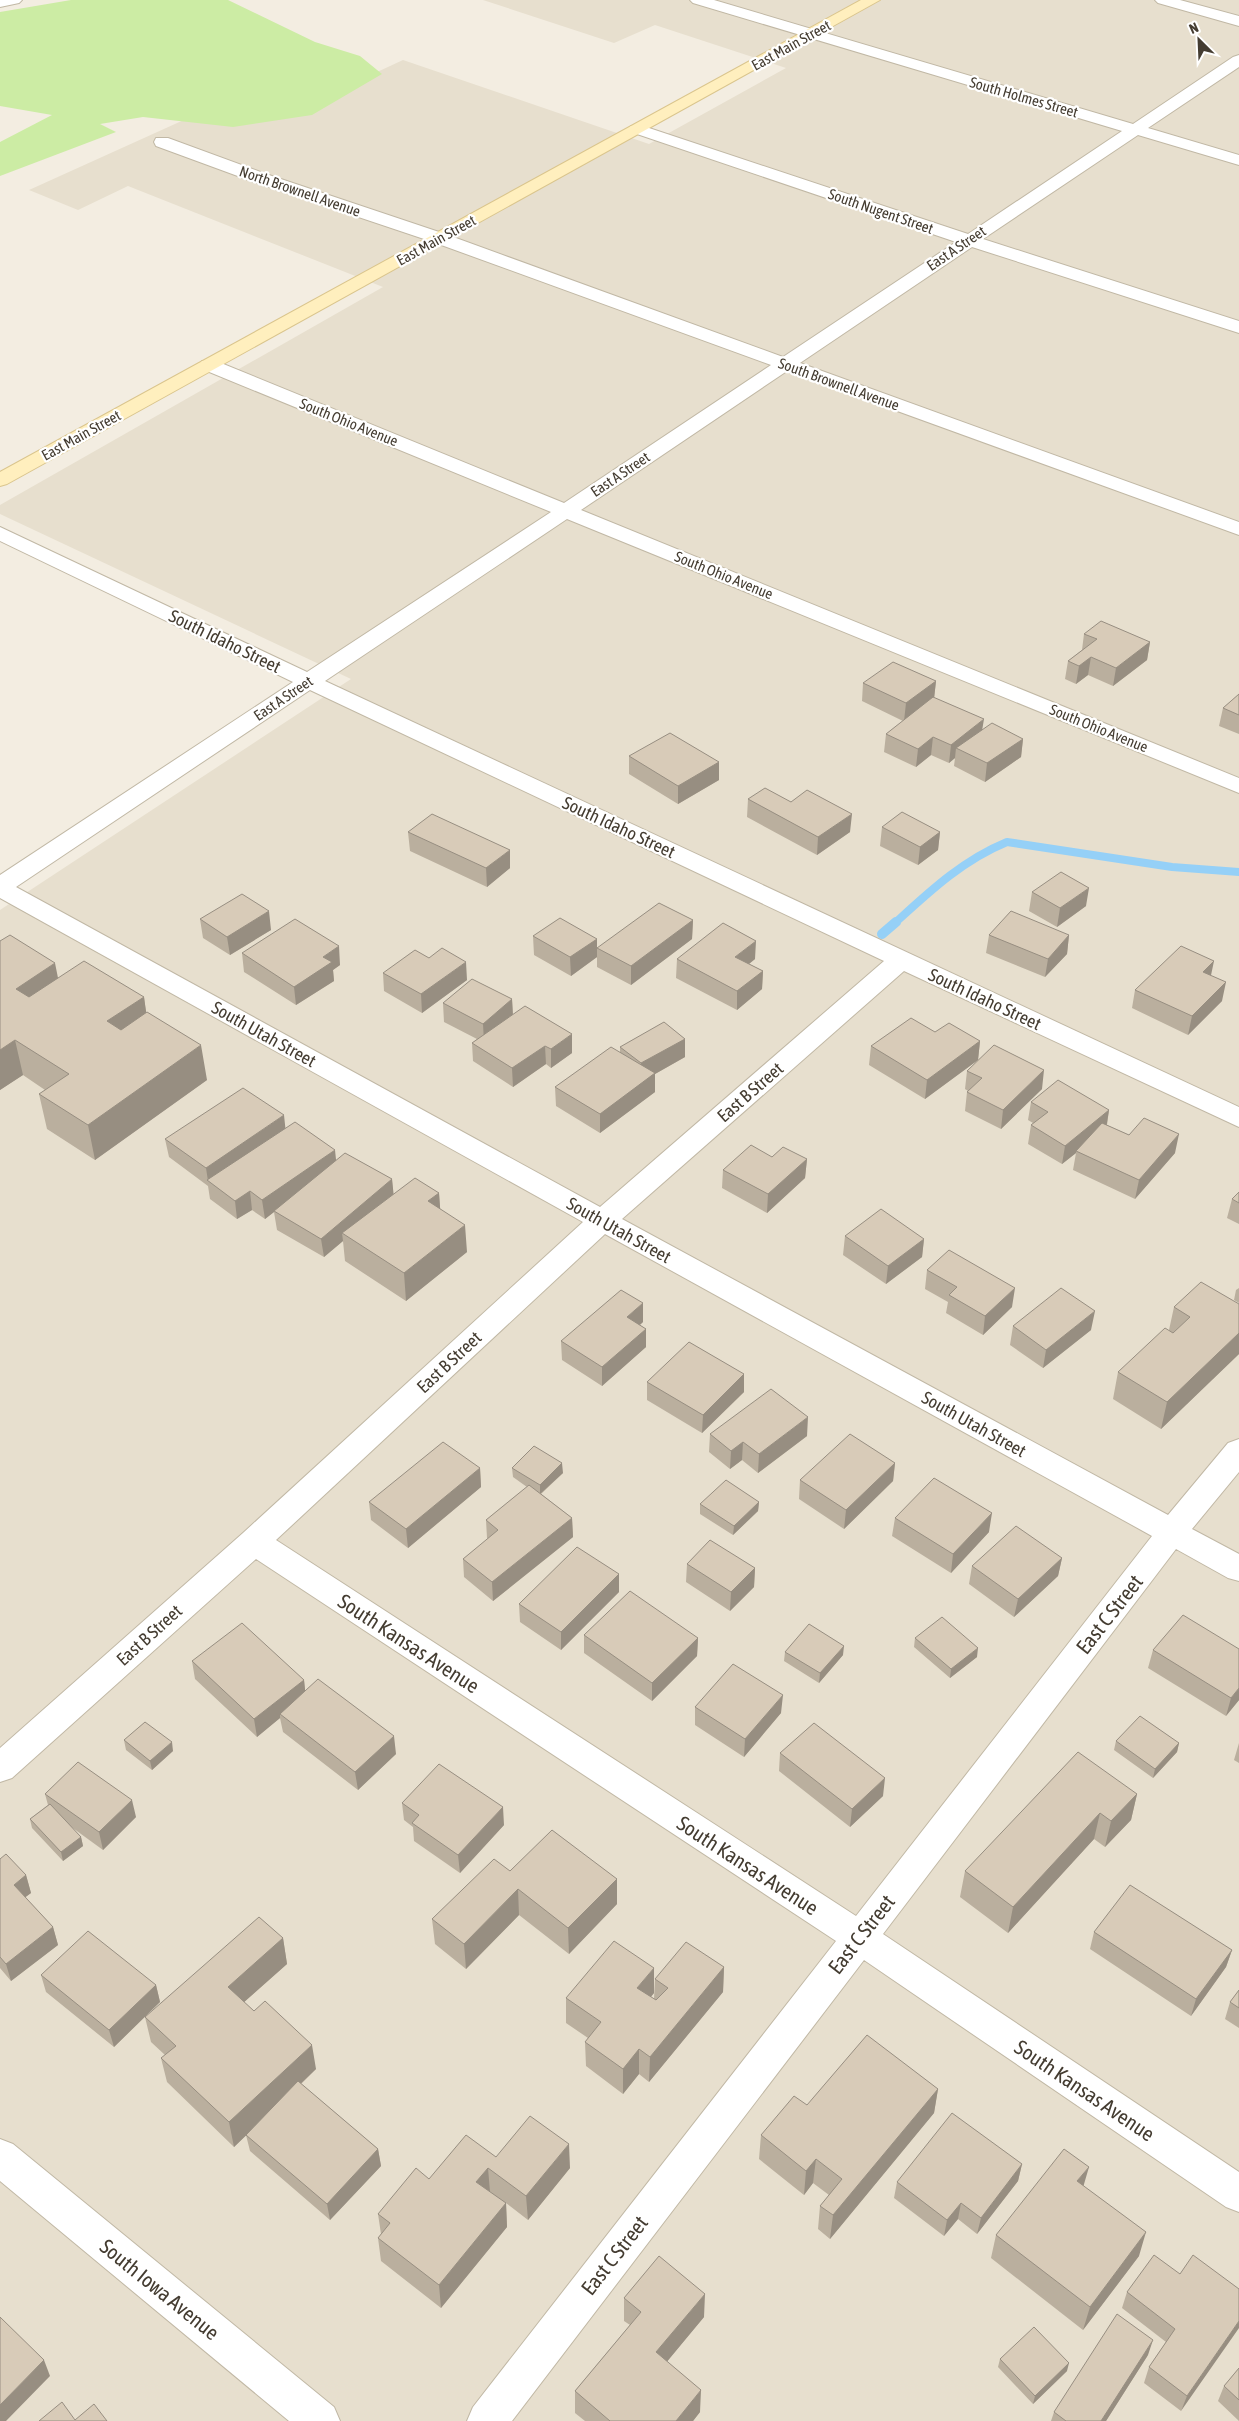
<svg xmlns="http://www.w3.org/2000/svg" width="1239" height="2421" viewBox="0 0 1239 2421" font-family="'Asap Condensed',sans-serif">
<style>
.residential{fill:#e7dfce}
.green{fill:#cceca4}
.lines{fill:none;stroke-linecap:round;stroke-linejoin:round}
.stream-far1{stroke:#95d0f7;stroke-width:8}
.stream{stroke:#95d0f7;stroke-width:10}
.street-casing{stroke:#c1b8a5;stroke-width:2}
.secondary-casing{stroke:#dac58d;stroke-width:2}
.street{fill:#fff;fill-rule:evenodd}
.secondary{fill:#ffefbe;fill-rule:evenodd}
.wall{fill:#baaf9e}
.shaded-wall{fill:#978e81}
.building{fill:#d8cbb8;stroke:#978e81}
.labels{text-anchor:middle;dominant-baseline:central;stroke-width:4.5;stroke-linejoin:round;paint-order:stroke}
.far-street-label{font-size:15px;fill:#443c31;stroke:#fff}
.street-label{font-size:18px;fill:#443c31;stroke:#fff}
.near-street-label{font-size:21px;fill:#443c31;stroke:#fff}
</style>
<rect width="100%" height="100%" fill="#f3ede1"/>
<path class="residential" d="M483 0H1239V2421H0V910L351 679 0 514V505L383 287 128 186 78 210 29 190 228 100 278 118 403 60 649 144 786 68 655 25 614 43Z"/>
<path class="green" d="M71 0H228L315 42 360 56 382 74 312 115 233 127 143 117 100 124 116 132 0 176V142L52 115 0 106V12Z"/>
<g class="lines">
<path class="stream-far1" d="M895 923C930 891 963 860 1007 842L1172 867 1239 872"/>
<path class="stream" d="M882 934 896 922"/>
<g class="street-casing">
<path id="street" d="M0 0H22L19 3 0 7Z
M690 0H714L1133 124 1233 57 1239 55V67L1148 128 1239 155V165L1138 135 983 239 1239 321V333L972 247 800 363 1239 522V535L787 371 581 510 1239 778V793L567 519 325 681 1239 1107V1127L904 971 622 1219 1168 1515 1228 1443 1239 1439V1472L1192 1529 1239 1554V1581L1228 1578 1176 1549 883 1934 1239 2172V2212L1226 2207 864 1960 512 2421H467L473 2407 836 1941 256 1559 12 1778 0 1782V1748L243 1533 583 1222 0 898V875L293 682 0 541V527L307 672 551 512 202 369 200 365 202 361H216L564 503 771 365 433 242 254 182 156 146 154 142 156 138H168L266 174 445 234 783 357 956 242 631 132 629 129 631 126H643L968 234 1122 131 693 3ZM310 690 884 961 600 1207 16 887ZM605 1234 1152 1536 856 1916 276 1540Z
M1155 0H1180L1239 16V26L1158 3Z
M0 2139 13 2144 334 2407 340 2421H289L0 2181Z"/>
</g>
<g class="secondary-casing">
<path id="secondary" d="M861 0H880L7 484 0 486V472Z"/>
</g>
<use href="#street" class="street"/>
<use href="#secondary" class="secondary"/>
</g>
<path class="wall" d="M1084 634 1150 642 1147 660 1113 686 1088 675 1076 684 1065 679 1068 661 1082 650Z
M936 681 934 698 982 730 1023 739 1021 757 985 782 954 766 955 758 949 763 931 755 916 767 884 752 886 734 903 721 862 701 863 683Z
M1239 694V734L1219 726 1223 708Z
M629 756 719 762V780L678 804 629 774Z
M748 799 791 802 850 832 817 855 747 817Z
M882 827 940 832 938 850 918 865 880 846Z
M408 832 510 868 487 887 410 851Z
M1032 892 1086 906 1057 927 1029 911Z
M200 919 271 930 230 955 203 938Z
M693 920 692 939 631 985 597 967V948Z
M989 935H1069L1067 954 1045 977 986 953Z
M533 936 597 939V957L571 976 534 955Z
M0 941 58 978 144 997 146 1013 207 1080 95 1160 47 1129 39 1094 45 1090 23 1075 0 1090Z
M242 953 340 965 333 970 334 981 296 1005 244 972Z
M677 959H755L749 964 763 971 762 989 737 1010 676 978Z
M383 973 467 980 422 1013 384 991Z
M1211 976 1222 1001 1188 1035 1132 1008 1135 990Z
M512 999 513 1015 572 1053 551 1068 546 1064 513 1087 473 1061 472 1043 477 1039 444 1022 443 1003Z
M935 1032 980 1041 978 1060 925 1099 869 1065 871 1046Z
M685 1039V1057L655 1074V1092L600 1133 556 1106 555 1087 620 1052V1047Z
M967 1071 1042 1089 1001 1129 965 1111 967 1092 968 1091 965 1089Z
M1031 1102 1109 1110 1107 1125 1129 1135 1175 1153 1135 1199 1073 1170 1076 1153 1062 1164 1028 1144 1031 1125 1033 1123 1028 1120Z
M285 1128 336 1160 392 1179 393 1194 439 1193 440 1209 467 1252 406 1301 345 1261 343 1241 324 1257 277 1230 274 1212 265 1219 252 1210 237 1219 210 1199 208 1186 169 1157 165 1139Z
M772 1157 807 1159 805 1178 767 1213 722 1188 723 1170Z
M1232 1199 1239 1203V1224L1227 1218Z
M845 1236 924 1239 922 1257 886 1284 843 1255Z
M927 1270 1012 1307 983 1335 946 1313 948 1302 925 1289Z
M1239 1288V1303L1234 1300 1236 1290Z
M1239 1304V1354L1161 1429 1113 1399 1118 1372 1169 1330 1174 1307Z
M643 1322 640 1325 646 1329V1347L602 1386 562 1360 561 1341Z
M1013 1326 1091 1330 1043 1368 1010 1345Z
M647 1382 744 1392 702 1433 647 1400Z
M710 1434 807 1436 758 1473 742 1460 730 1469 709 1452Z
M895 1463 893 1481 844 1529 799 1499 800 1480Z
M480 1468 481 1487 408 1548 371 1520 369 1502Z
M512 1468 563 1473 541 1494 572 1518 573 1537 493 1601 464 1577 463 1559 488 1539 487 1538 486 1520 527 1487 513 1477Z
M759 1502 758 1511 733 1535 700 1514V1504Z
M895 1518 989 1532 951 1573 892 1536Z
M1062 1558 1058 1576 1014 1617 969 1584 972 1566Z
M687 1564 755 1568 754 1587 730 1611 686 1582Z
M619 1592 561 1650 520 1622 519 1604Z
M584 1635 698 1638 697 1656 652 1701 584 1653Z
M915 1638 977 1657 950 1678 914 1647Z
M1153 1650 1239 1700 1226 1716 1148 1668Z
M785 1652 843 1655 819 1683 784 1661Z
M192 1661 304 1680 305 1691 396 1754 358 1790 283 1732 280 1718 257 1737 195 1679Z
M695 1707 781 1713 744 1757 695 1725Z
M124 1740 173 1751 152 1770 126 1750Z
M1116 1741 1179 1743 1177 1752 1153 1778 1114 1750Z
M1239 1743V1763L1234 1760Z
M780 1753 883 1796 850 1827 779 1771Z
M45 1794 136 1817 103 1850 70 1826 81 1837 83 1846 63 1861 32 1828 30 1819 48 1805Z
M1137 1794 1131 1820 1105 1847 1094 1839 1008 1933 960 1897 965 1871Z
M402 1803 504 1825 460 1873 414 1841 413 1827 404 1820Z
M0 1859 26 1875 31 1893 25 1897 53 1927 58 1945 11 1981 0 1968Z
M510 1871 617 1879V1904L569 1954 519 1915 466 1969 435 1944 432 1919Z
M1094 1932 1232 1950 1226 1967 1191 2016 1090 1949Z
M283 1938 287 1964 244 2002 316 2069 301 2084 378 2149 381 2166 330 2220 250 2151 246 2135 234 2147 167 2082 161 2058 165 2055 151 2042 145 2017Z
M724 1967 723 1992 649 2082 639 2074 623 2094 586 2066 585 2042 588 2038 566 2023V1998L654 1993 651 1997 654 1999 655 1979Z
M41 1975 156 1985 160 2002 114 2047 46 1992Z
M1239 1990V2028L1225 2019 1230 2002Z
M938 2089 934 2113 830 2239 818 2229 820 2206 829 2195 813 2183 804 2195 759 2159 761 2135 807 2105Z
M496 2157 570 2168 528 2220 506 2203 507 2227 441 2308 381 2261 378 2238 381 2234 378 2214 429 2179Z
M1022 2164 1018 2181 977 2234 958 2219 944 2236 894 2198 897 2182Z
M1083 2186 1139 2256 1083 2330 991 2258 996 2235Z
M1239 2289 1181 2411 1144 2383 1149 2367 1166 2342 1122 2308 1127 2292Z
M624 2298 704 2317 667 2361 700 2412 693 2421H585L575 2413V2391L630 2325 624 2321Z
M1148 2355 1106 2421H1051L1054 2412Z
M1000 2359 1067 2371 1033 2404 998 2367Z
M1239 2368V2421L1218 2401 1224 2386Z"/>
<path class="shaded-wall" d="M1150 642 1147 660 1113 686 1116 668Z
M1091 657 1088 675 1076 684 1079 666Z
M936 681 934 699 904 721 906 703Z
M984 719 981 737 956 748 955 758 949 763 951 745Z
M933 737 931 755 916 767 918 749Z
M1023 739 1021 757 985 782 987 763Z
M719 762V780L678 804V786Z
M852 814 850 832 817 855 818 837Z
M940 832 938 850 918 865 920 847Z
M510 850V868L487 887 486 868Z
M1089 888 1086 906 1057 927 1060 908Z
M269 911 271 930 230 955 227 937Z
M693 920 692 939 631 985V966Z
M1069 935 1067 954 1045 977 1048 959Z
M597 939V957L571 976 570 957Z
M756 941 755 959 735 975V957Z
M339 946 340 965 333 970 334 981 296 1005 294 987 323 957Z
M1214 961 1210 980 1203 972Z
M466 962 467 980 422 1013 421 994Z
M55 963 62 998 23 1024 16 989Z
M763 971 762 989 737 1010V991Z
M1226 982 1222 1001 1188 1035 1192 1016Z
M144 997 149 1032 114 1057 107 1021Z
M512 999 513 1018 484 1042 483 1024Z
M572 1034V1053L551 1068V1049Z
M685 1039V1057L655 1074V1092L600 1133V1114L641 1082V1063Z
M15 1040 23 1075 0 1090V1050Z
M980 1041 978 1060 925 1099 927 1080Z
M201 1045 207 1080 95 1160 88 1125Z
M545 1046 546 1064 513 1087 512 1068Z
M1044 1070 1042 1089 1001 1129 1003 1110Z
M1109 1110 1106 1129 1076 1151V1153L1062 1164 1065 1146Z
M284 1115 286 1134 208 1181 206 1168Z
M1179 1134 1175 1153 1135 1199 1139 1180Z
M335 1150 337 1169 274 1211V1212L265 1219 262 1200Z
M807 1159 805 1178 767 1213 768 1194Z
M392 1179 394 1198 342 1233 343 1241 324 1257 321 1239Z
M250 1191 252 1210 237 1219 235 1201Z
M439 1193 441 1220 428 1201Z
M465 1225 467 1252 406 1301 404 1273Z
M924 1239 922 1257 886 1284 888 1266Z
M1015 1288 1012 1307 983 1335 985 1316Z
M643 1303V1322L627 1336V1317Z
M1095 1311 1091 1330 1043 1368 1046 1350Z
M646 1329V1347L602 1386V1367Z
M1239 1333V1354L1161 1429 1167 1402Z
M744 1374V1392L702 1433 703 1415Z
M808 1417 807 1436 758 1473 759 1454Z
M743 1442 742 1460 730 1469 731 1451Z
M562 1463 563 1473 540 1494V1485Z
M895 1463 893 1481 844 1529 846 1510Z
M480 1468 481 1487 408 1548 406 1529Z
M759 1502 758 1511 733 1535 734 1526Z
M992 1513 989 1532 951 1573 953 1554Z
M572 1518 573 1537 493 1601 492 1582Z
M1062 1558 1058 1576 1014 1617 1018 1599Z
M755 1568 754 1587 730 1611 731 1592Z
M619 1574V1592L561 1650V1632Z
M698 1638 697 1656 652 1701V1683Z
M844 1646 843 1655 819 1683 820 1673Z
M978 1648 977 1657 950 1678 951 1669Z
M304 1680 306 1698 280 1714V1718L257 1737 254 1719Z
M1239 1688V1700L1226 1716 1231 1698Z
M783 1695 781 1713 744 1757 745 1739Z
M394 1736 396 1754 358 1790 355 1772Z
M172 1742 173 1751 152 1770 150 1761Z
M1179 1743 1177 1752 1153 1778 1155 1769Z
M885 1778 883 1796 850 1827 852 1809Z
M1137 1794 1131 1820 1105 1847 1111 1821Z
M132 1800 136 1817 103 1850 99 1832Z
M503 1807 504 1825 460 1873 458 1855Z
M1100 1813 1094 1839 1008 1933 1013 1907Z
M81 1837 83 1846 63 1861 61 1852Z
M26 1875 31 1893 19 1902 14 1885Z
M617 1879V1904L569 1954 568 1928Z
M518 1889 519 1915 466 1969 464 1944Z
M53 1927 58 1945 11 1981 6 1964Z
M283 1938 287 1964 233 2012 228 1987Z
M1232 1950 1226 1967 1191 2016 1196 1999Z
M724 1967 723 1992 649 2082 650 2057Z
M654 1968V1993L637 2013V1988Z
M156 1985 160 2002 114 2047 109 2030Z
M312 2045 316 2069 234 2147 229 2122Z
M639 2049V2074L623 2094V2069Z
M938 2089 934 2113 830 2239 833 2215Z
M569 2144 570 2168 528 2220 526 2196Z
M378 2149 381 2166 330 2220 327 2204Z
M816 2159 813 2183 804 2195 806 2171Z
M1022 2164 1018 2181 977 2234 981 2218Z
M1089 2167 1082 2191 1077 2181Z
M488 2168 490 2192 476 2182Z
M506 2203 507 2227 441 2308 439 2285Z
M961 2203 958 2219 944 2236 947 2220Z
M1146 2232 1139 2256 1083 2330 1090 2307Z
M705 2294 704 2317 656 2375V2352Z
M1239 2321V2328L1181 2411 1187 2396Z
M1153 2340 1148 2355 1106 2421H1101Z
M44 2360 50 2376 6 2421H0V2405Z
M1069 2363 1067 2371 1033 2404 1035 2396Z
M701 2390 700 2412 693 2421H676Z"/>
<path class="building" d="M1101 621 1150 642 1116 668 1091 657 1079 666 1068 661 1097 639 1084 634Z
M893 662 936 681 906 703 863 683Z
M1239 694V715L1223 708Z
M933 697 984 719 951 745 933 737 918 749 886 734Z
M992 723 1023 739 987 763 956 748Z
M670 733 719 762 678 786 629 756Z
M765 788 791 802 807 790 852 814 818 837 748 799Z
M902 812 940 832 920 847 882 827Z
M432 814 510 850 486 868 408 832Z
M1061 872 1089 888 1060 908 1032 892Z
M242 894 269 911 227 937 200 919Z
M659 903 693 920 631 966 597 948Z
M1011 911 1069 935 1048 959 989 935Z
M560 918 597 939 570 957 533 936Z
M295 919 339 946 323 957 332 962 294 987 242 953Z
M723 923 756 941 735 957 763 971 737 991 677 959Z
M10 935 55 963 16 989 29 997 84 961 144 997 107 1021 121 1030 147 1012 201 1045 88 1125 39 1094 69 1074 15 1040 0 1050V941Z
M1181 946 1214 961 1203 972 1226 982 1192 1016 1135 990Z
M442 948 466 962 421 994 383 973 415 950 429 958Z
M472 979 512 999 483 1024 443 1003Z
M525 1006 572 1034 551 1049 545 1046 512 1068 472 1043Z
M911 1018 935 1032 949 1023 980 1041 927 1080 871 1046Z
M664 1022 685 1039 641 1063 620 1047Z
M994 1045 1044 1070 1003 1110 967 1092 982 1078 967 1071Z
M611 1047 655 1073 600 1114 555 1087Z
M1058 1080 1109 1110 1065 1146 1031 1125 1048 1112 1031 1102Z
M243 1088 284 1115 206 1168 165 1139Z
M1144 1118 1179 1134 1139 1180 1076 1151 1102 1123 1129 1135Z
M295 1122 335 1150 262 1200 250 1191 235 1201 207 1180Z
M751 1145 772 1157 783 1147 807 1159 768 1194 723 1170Z
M345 1153 392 1179 321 1239 274 1211Z
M415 1178 439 1193 428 1201 465 1225 404 1273 342 1233Z
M1239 1192V1203L1232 1199Z
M881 1209 924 1239 888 1266 845 1236Z
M949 1250 1015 1288 985 1316 949 1295 957 1287 927 1270Z
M1201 1282 1239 1304V1333L1167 1402 1118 1372 1165 1328 1173 1333 1190 1317 1174 1307Z
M1061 1288 1095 1311 1046 1350 1013 1326Z
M621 1290 643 1303 627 1317 646 1329 602 1367 561 1341Z
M689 1342 744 1374 703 1415 647 1382Z
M771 1389 808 1417 759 1454 743 1442 731 1451 710 1434Z
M850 1434 895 1463 846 1510 800 1480Z
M443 1442 480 1468 406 1529 369 1502Z
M534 1446 562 1463 540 1485 512 1468Z
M934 1478 992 1513 953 1554 895 1518Z
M726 1480 759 1502 734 1526 700 1504Z
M529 1485 572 1518 492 1582 463 1559 498 1530 486 1520Z
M1016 1526 1062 1558 1018 1599 972 1566Z
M710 1540 755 1568 731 1592 687 1564Z
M577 1547 619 1574 561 1632 519 1604Z
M630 1591 698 1638 652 1683 584 1635Z
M1183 1615 1239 1649V1688L1231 1698 1153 1650Z
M942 1617 978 1648 951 1669 915 1638Z
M242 1623 304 1680 254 1719 192 1661Z
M809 1624 844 1646 820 1673 785 1652Z
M733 1664 783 1695 745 1739 695 1707Z
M318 1679 394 1736 355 1772 280 1714Z
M1140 1716 1179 1743 1155 1769 1116 1741Z
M145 1722 172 1742 150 1761 124 1740Z
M814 1723 885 1778 852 1809 780 1753Z
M1078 1752 1137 1794 1111 1821 1100 1813 1013 1907 965 1871Z
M78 1762 132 1800 99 1832 45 1794Z
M439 1764 503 1807 458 1855 412 1823 419 1815 402 1803Z
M50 1804 81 1837 61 1852 30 1819Z
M552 1830 617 1879 568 1928 518 1889 464 1944 432 1919 494 1859 510 1871Z
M6 1854 26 1875 14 1885 53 1927 6 1964 0 1957V1859Z
M1130 1885 1232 1950 1196 1999 1094 1932Z
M259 1917 283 1938 228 1987 254 2011 265 2001 312 2045 229 2122 161 2058 176 2046 145 2017Z
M88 1931 156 1985 109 2030 41 1975Z
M614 1941 654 1968 637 1988 656 2000 668 1988 655 1979 686 1942 724 1967 650 2057 639 2049 623 2069 585 2042 601 2022 566 1998Z
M1239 1990V2008L1230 2002Z
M867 2035 938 2089 833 2215 820 2206 842 2179 816 2159 806 2171 761 2135 794 2096 807 2105Z
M298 2081 378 2149 327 2204 246 2135Z
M952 2113 1022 2164 981 2218 961 2203 947 2220 897 2182Z
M530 2116 569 2144 526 2196 488 2168 476 2182 506 2203 439 2285 378 2238 390 2223 378 2214 416 2168 429 2179 466 2135 496 2157Z
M1064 2149 1089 2167 1077 2181 1146 2232 1090 2307 996 2235Z
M1154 2255 1180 2274 1193 2255 1239 2289V2321L1187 2396 1149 2367 1175 2329 1127 2292Z
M659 2256 705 2294 656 2352 701 2390 676 2421H610L575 2391 641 2312 624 2298Z
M1117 2314 1153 2340 1101 2421H1066L1054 2412Z
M0 2317 44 2360 0 2405Z
M1034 2327 1069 2363 1035 2396 1000 2359Z
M1239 2368V2400L1224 2386Z
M62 2402 75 2420 94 2404 107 2421H39Z"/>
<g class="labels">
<g class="far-street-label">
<text transform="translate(791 45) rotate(-29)">East Main Street</text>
<text transform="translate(1024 97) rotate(16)">South Holmes Street</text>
<text transform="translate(300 191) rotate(19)">North Brownell Avenue</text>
<text transform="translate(881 211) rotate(19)">South Nugent Street</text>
<text transform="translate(436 240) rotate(-29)">East Main Street</text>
<text transform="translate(956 248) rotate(-34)">East A Street</text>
<text transform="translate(839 384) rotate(20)">South Brownell Avenue</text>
<text transform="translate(349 422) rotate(22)">South Ohio Avenue</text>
<text transform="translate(81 435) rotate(-29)">East Main Street</text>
<text transform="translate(620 474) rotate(-34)">East A Street</text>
<text transform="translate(724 575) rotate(22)">South Ohio Avenue</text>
<text transform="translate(283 698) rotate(-34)">East A Street</text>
<text transform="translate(1099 728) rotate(22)">South Ohio Avenue</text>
</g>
<g class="street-label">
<text transform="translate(225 641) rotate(26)">South Idaho Street</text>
<text transform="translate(619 827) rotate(25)">South Idaho Street</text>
<text transform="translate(985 999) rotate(25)">South Idaho Street</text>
<text transform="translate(264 1034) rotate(29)">South Utah Street</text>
<text transform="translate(750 1092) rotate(-41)">East B Street</text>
<text transform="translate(619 1230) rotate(29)">South Utah Street</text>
<text transform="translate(449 1362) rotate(-43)">East B Street</text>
<text transform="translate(974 1424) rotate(29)">South Utah Street</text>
<text transform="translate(149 1635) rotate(-42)">East B Street</text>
</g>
<g class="near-street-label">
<text transform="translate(1109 1614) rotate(-52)">East C Street</text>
<text transform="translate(409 1643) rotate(33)">South Kansas Avenue</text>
<text transform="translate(748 1865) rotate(33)">South Kansas Avenue</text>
<text transform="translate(861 1934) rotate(-52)">East C Street</text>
<text transform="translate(1085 2090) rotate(34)">South Kansas Avenue</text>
<text transform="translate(614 2255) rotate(-52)">East C Street</text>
<text transform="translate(160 2289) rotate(39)">South Iowa Avenue</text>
</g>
</g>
<g transform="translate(1199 40) rotate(336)" stroke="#ffffff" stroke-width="4" paint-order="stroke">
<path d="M0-4L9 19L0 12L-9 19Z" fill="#443c31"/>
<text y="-8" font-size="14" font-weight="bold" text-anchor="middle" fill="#443c31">N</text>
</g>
</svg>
